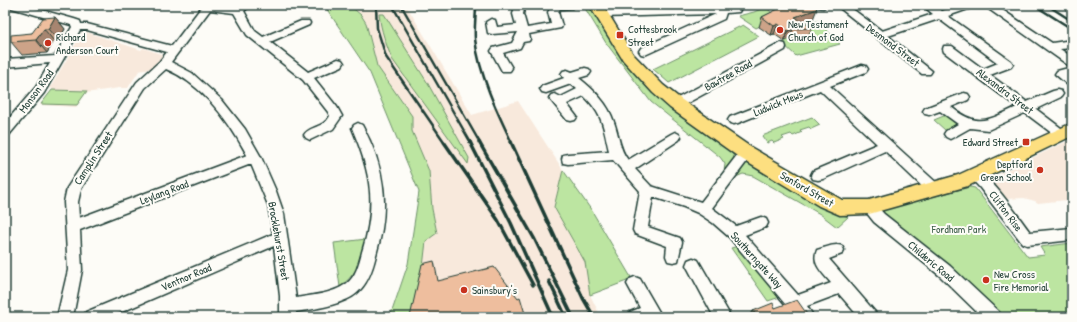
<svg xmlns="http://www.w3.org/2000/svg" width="1077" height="322" viewBox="0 0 1077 322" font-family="'Patrick Hand',sans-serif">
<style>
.built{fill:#f8e9dc}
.green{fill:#bce5a1;stroke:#6e916a}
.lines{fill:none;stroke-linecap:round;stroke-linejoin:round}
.minor-casing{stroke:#1f3d34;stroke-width:3}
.major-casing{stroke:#1f3d34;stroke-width:3}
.minor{fill:#fdfcf7;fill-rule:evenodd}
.major{fill:#fddf80;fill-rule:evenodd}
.rail-far1{stroke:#1f3d34;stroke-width:2.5}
.rail{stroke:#1f3d34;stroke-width:3.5}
.wall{fill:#cda388;stroke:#1f3d34}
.shaded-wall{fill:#a7856f;stroke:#1f3d34}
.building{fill:#eebe9e;stroke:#1f3d34}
.poi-dot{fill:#c8321e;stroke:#fdfcf7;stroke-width:1.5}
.labels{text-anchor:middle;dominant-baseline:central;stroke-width:4;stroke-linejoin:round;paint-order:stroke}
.poi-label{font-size:11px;fill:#1f3d34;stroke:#fdfcf7;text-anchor:start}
.street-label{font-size:11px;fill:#1f3d34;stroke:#fdfcf7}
.park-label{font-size:11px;fill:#3e5f4a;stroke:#fdfcf7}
</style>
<rect width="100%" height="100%" fill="#fdfcf7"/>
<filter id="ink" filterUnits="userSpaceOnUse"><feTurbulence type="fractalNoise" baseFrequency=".025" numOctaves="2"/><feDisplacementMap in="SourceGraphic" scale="8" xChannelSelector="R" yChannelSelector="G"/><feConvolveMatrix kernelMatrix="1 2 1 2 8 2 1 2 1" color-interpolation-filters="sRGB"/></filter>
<g filter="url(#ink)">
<path class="built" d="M349 5H406L472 115 518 101 563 170 554 207 585 262 590 295 601 317H411L423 267 426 241 437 233 432 209 429 171 412 131V116L377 66 366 23 361 15Z
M83 31 141 50 143 48 164 55 154 68 139 71 128 88H119L86 93 76 107 40 105 53 89 50 88Z
M1072 139V207L1067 200 1038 203 1035 201 1024 198 1006 199 1003 197 989 181 991 178Z"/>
<path class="green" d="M324 5H349L361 15 366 23 377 66 412 116V131L429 171 432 209 437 233 426 241 423 267 411 317H390L408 264 419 192 370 73Z
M583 5H589L615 47 635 74 653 90 732 152 735 160 724 171 725 164 720 157 651 102 606 43Z
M765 7 778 17 756 28 738 16 754 12Z
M379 14H384L427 82 469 158 468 164 392 59C386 44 381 31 379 14Z
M818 21 840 44 796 56 782 43 794 37 791 26Z
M743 25 759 36 669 83 653 69Z
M52 90 87 91 77 105 41 104Z
M946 115 958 126 946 131 934 120Z
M812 117 820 125 811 129 809 127 800 130 802 132 793 136 791 134 782 137 784 139 774 143 772 141 767 143 762 136Z
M748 162 834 212 848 217 837 227 820 214 753 176 743 174 736 177 745 163Z
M563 170 592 211 632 279 590 295 585 262 554 207Z
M970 187 975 188 1028 257 1045 255 1040 247 1072 243V317H1004L968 285 882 215V210Z
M366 239C361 262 359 271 340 287L334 243Z
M739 246 780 297 768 301 731 248Z"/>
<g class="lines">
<g class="minor-casing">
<path id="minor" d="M7 5H24L74 19 80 21 81 24H87L172 46 203 5 236 7 239 5H251L244 11 255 31 263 37 301 21H309L310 23 309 25 270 42 308 72 338 59 342 60 344 63 342 66 314 78 337 107 342 116 333 129 310 140 306 138 304 135C309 126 324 128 330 116L328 112 303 80 247 35 234 13 210 10 171 62 192 73 222 100 245 129 261 157 276 191 284 214 296 298C311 295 333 294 346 284 356 277 359 263 362 252 377 204 371 173 352 128L354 125 358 123 362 125C386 168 390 208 376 255 373 268 368 284 357 293 343 305 314 309 296 312V317H280V296L274 246 110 317H84L86 312 273 234 268 205 251 164 80 230 82 270 73 317H57L68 270 64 202 67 188 137 82 160 61 167 52 87 30H80L44 93 9 135 5 137V123L36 87 50 63 5 67V59L55 56 72 27 71 25 8 7ZM166 69C202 84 229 121 247 155L79 218 78 202 81 189 145 88Z
M515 5H525L523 14 527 28 551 24 548 12 553 5H577L572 8 560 9 558 12 562 26 561 28 529 34 530 39 529 41 523 42 520 48 503 53 512 68 510 71H502L491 51 493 48 512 43 518 32 492 34 488 33 486 22 491 19 495 20 497 27 516 25 513 14Z
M817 5H828L823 8 818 7Z
M836 5H847L882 31 933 14 922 5H934L942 11 960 5H975L974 7 948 16 1011 61 1013 64 1011 67 990 75 1027 102 1053 91 1057 90 1061 91 1063 94 1061 97 1036 109 1065 131 1067 134 1065 137 1061 139 1057 137 1025 113 988 130 970 128 954 137 950 139 946 137 944 134 946 131 958 124 940 111 929 115 925 114 923 111 925 108 964 93 968 94 970 97 968 100 951 107C979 129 987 120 1017 107L944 52 943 49 944 46H952L983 69 998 63 939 19 888 36 932 71 930 74H922Z
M983 5H995L1052 43 1072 40V48L1060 49 1072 57V66L1068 65Z
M735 7 739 8 740 10 739 12 726 13 724 19 645 55 641 54 639 51 641 48 716 14 602 17 597 14 602 11 617 10Z
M781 43 785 44 786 47 785 50 680 107 676 108 672 107 670 104 672 101Z
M862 65 866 66 868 69 866 72 830 86 939 185 941 189 939 193 934 194 929 193 885 151 823 179 818 180 813 179 811 175 813 171 877 144 820 90 738 123 734 124 730 123 728 120 730 117Z
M1072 67V75H1071L1072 76V86L1068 85 1055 74 1057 71Z
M585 68 589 69 591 72 589 75 579 78C594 90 608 103 614 122 619 135 619 149 628 160L671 134 675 132 679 134 681 137 679 140 635 169 651 186 701 202 741 150 746 148 751 150 752 153 751 156 712 208 736 226 761 217 766 219 768 223 766 227 745 235 798 295 831 283C823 273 811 264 817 250 825 248 834 243 842 246L844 250 842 254 829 259 875 312 877 317H859L839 294 807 306 814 317H796L729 237 713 223 698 213 684 207 653 197 648 227 680 238 682 242 678 261 673 262 668 261 666 256 667 246 635 234 633 230 640 191 613 160 568 164 563 163 562 159 563 155 568 154 609 151C603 125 603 115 584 96L567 104 577 117 575 120 571 121 567 120 549 98 551 95 555 94 561 97 577 89 571 84 546 93 542 92 540 89 542 86 564 78 561 74 563 71 567 70 572 72Z
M975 170C991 175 1019 218 1030 232L1072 228V240L1027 245 1022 243 980 188 968 175 970 171Z
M869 201 874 203 884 214 950 266 999 312 1001 317H982L940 276 874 222 862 207 864 203Z
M693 258 698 260 731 317H714L686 265 688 260Z
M635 277 640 279 662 317H628L630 312 640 308 627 284 630 279Z"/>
</g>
<g class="major-casing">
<path id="major" d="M589 5H603L633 54 663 85 682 100 752 148 842 200H869L958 175 1072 123V136L968 186 869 214 840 215 819 206 740 158 670 108 653 93 623 60Z"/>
</g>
<use href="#minor" class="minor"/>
<use href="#major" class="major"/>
<path class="rail-far1" d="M376 5 377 28 386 57 445 143
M392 5 471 143
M401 5 480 143
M476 5C476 16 474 28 475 39 479 74 497 112 512 143
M1034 5 1072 29
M1047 5 1072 21"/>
<path class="rail" d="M444 142 498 220 533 285
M470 142 511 223 553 317
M479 142 534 238 573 317
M511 142 583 298 594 317
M549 281 566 317"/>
</g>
<path class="wall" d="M778 5H813V19L803 22 812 28 807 38 789 39 784 41 774 34 771 35 759 27 762 17 781 8Z
M55 17 65 29 58 41H54L47 53 22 55 11 42 32 33Z
M775 308 809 317H749L753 311Z"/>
<path class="shaded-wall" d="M817 9 813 19 791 27 795 17Z
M55 17 65 29 58 41 48 29Z
M778 24 774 34 771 35 774 26Z
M44 29 54 41 47 53 36 40Z
M793 29 789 39 784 41 788 31Z"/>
<path class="building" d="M786 5H813L817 9 795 17 812 28 793 29 788 31 778 24 774 26 762 17Z
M55 17 48 29H44L36 40 11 42V35L32 33 43 18Z
M434 261 438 281 494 267 518 298 520 297 526 317H410L422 264Z
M797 300 809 317H758L753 311 773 303 775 308Z"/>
</g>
<g class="poi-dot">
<circle cx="780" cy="30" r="4"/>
<rect x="616" y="31" width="8" height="8" rx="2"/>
<circle cx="48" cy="43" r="4"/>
<rect x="1022" y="138" width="8" height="8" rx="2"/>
<circle cx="1040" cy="170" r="4"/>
<circle cx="986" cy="280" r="4"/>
<circle cx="464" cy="290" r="4"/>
</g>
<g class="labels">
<g class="poi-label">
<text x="788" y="24">New Testament<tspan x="788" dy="13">Church of God</tspan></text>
<text x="628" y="29">Cottesbrook<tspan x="628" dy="13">Street</tspan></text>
<text x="56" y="37">Richard<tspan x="56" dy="13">Anderson Court</tspan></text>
<text x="1018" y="142" text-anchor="end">Edward Street</text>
<text x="1032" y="164" text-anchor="end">Deptford<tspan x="1032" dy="13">Green School</tspan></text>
<text x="994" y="274">New Cross<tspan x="994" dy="13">Fire Memorial</tspan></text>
<text x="472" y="290">Sainsbury's</text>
</g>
<g class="street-label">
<text transform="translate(893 45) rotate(37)">Desmond Street</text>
<text transform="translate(728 75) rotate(-29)">Bawtree Road</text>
<text transform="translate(36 91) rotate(-54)">Monson Road</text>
<text transform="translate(1005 91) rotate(37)">Alexandra Street</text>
<text transform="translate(778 103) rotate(-22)">Ludwick Mews</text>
<text transform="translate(93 158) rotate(-57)">Camplin Street</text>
<text transform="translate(807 189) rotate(30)">Sanford Street</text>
<text transform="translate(164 192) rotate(-21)">Leylang Road</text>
<text transform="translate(1006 211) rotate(53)">Clifton Rise</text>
<text transform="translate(279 241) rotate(80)">Brocklehurst Street</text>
<text transform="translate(757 260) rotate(48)">Southerngate Way</text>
<text transform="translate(931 261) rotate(40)">Childeric Road</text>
<text transform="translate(186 277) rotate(-23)">Ventnor Road</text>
</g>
<g class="park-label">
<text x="959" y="229">Fordham Park</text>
</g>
</g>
<rect width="1077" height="322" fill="none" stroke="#fdfcf7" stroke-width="20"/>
<rect x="10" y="10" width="1057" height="302" fill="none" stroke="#1f3d34" stroke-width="1.5" filter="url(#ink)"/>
</svg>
